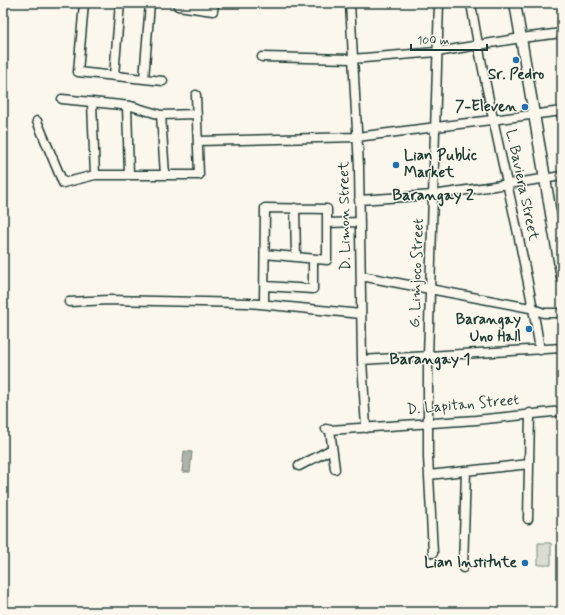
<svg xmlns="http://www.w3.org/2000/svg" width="565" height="615" viewBox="0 0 565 615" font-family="Mynerve,sans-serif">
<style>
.green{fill:#dbdcd1;stroke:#7d8c82}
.water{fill:#adb4aa;stroke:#74847b}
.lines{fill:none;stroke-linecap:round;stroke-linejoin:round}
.minor-casing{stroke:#1f3d34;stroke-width:11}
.major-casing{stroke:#1f3d34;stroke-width:13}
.minor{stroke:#fbf7ec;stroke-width:8}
.major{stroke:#fbf7ec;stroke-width:10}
.poi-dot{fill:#1f6fb2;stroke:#fbf7ec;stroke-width:1.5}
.labels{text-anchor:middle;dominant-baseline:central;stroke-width:3;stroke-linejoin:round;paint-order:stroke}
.poi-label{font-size:15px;font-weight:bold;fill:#1f3d34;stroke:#fbf7ec;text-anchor:end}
.street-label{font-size:15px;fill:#1f3d34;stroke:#fbf7ec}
.neighbourhood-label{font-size:16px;font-weight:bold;fill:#1f3d34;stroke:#fbf7ec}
</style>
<rect width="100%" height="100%" fill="#fbf7ec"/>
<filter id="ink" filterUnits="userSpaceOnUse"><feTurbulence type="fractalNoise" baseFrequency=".025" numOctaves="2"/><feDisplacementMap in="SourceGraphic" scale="8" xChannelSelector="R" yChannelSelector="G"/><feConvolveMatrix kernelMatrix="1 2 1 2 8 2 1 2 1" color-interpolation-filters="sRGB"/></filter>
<g filter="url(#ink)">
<path class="green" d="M538 543H551V565H538Z"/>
<path class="water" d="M184 451 192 452 190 472H182Z"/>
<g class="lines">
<g class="minor-casing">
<path id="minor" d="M84 3 78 72 163 81
M178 3V6L213 11 214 3
M350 3 359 167 362 360 366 428
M471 3C489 119 522 233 540 350
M262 57 352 59 437 52 521 38 562 33
M114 76 120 3
M144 79 150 3
M62 99 131 106 161 115 197 114
M92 103 95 175
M127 106 129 175
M161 115 165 175
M37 121 63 183 95 175H199L196 95
M198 141 357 137 562 111
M359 200 433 195 562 176
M295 208 296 257
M327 223 360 222
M361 276 530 308 544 313H562
M265 286 313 289V259
M69 302 109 300 248 303 361 314
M264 304 265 208 327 209V260L265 254
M362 360 562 348
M326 429 330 430 476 420 562 411
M330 430 335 469
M299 466 332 449
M429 475 529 464
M528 519 530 413
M433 553 428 457V356L439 3
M463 568 466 471"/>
</g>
<g class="major-casing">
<path id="major" d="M515 3 562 278"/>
</g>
<use href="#minor" class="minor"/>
<use href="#major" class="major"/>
</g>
</g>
<g class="poi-dot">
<circle cx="516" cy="60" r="4"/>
<circle cx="525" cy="107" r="4"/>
<circle cx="396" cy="165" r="4"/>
<circle cx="529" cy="329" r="4"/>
<circle cx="525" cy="563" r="4"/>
</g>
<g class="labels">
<g class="poi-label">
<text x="516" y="75" text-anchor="middle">Sr. Pedro</text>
<text x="517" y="107">7-Eleven</text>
<text x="404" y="156" text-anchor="start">Lian Public<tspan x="404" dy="17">Market</tspan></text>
<text x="521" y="320">Barangay<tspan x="521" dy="17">Uno Hall</tspan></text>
<text x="517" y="563">Lian Institute</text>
</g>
<g class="street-label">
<text transform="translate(522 185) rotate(78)">L. Baviera Street</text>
<text transform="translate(345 216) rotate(-91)">D. Limon Street</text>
<text transform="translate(417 273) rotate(-88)">G. Limjoco Street</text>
<text transform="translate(463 405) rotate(-5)">D. Lapitan Street</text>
</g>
<g class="neighbourhood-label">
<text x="433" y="195">Barangay 2</text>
<text x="430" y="359">Barangay 1</text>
</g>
</g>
<rect width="565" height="615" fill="none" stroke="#fbf7ec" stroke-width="16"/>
<rect x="8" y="8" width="549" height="599" fill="none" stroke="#1f3d34" stroke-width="1.5" filter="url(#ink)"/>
<path d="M411 44v6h76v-6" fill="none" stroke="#1f3d34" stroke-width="2"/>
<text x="417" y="44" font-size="12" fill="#1f3d34" stroke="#fbf7ec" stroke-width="3" paint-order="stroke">100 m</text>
</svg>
